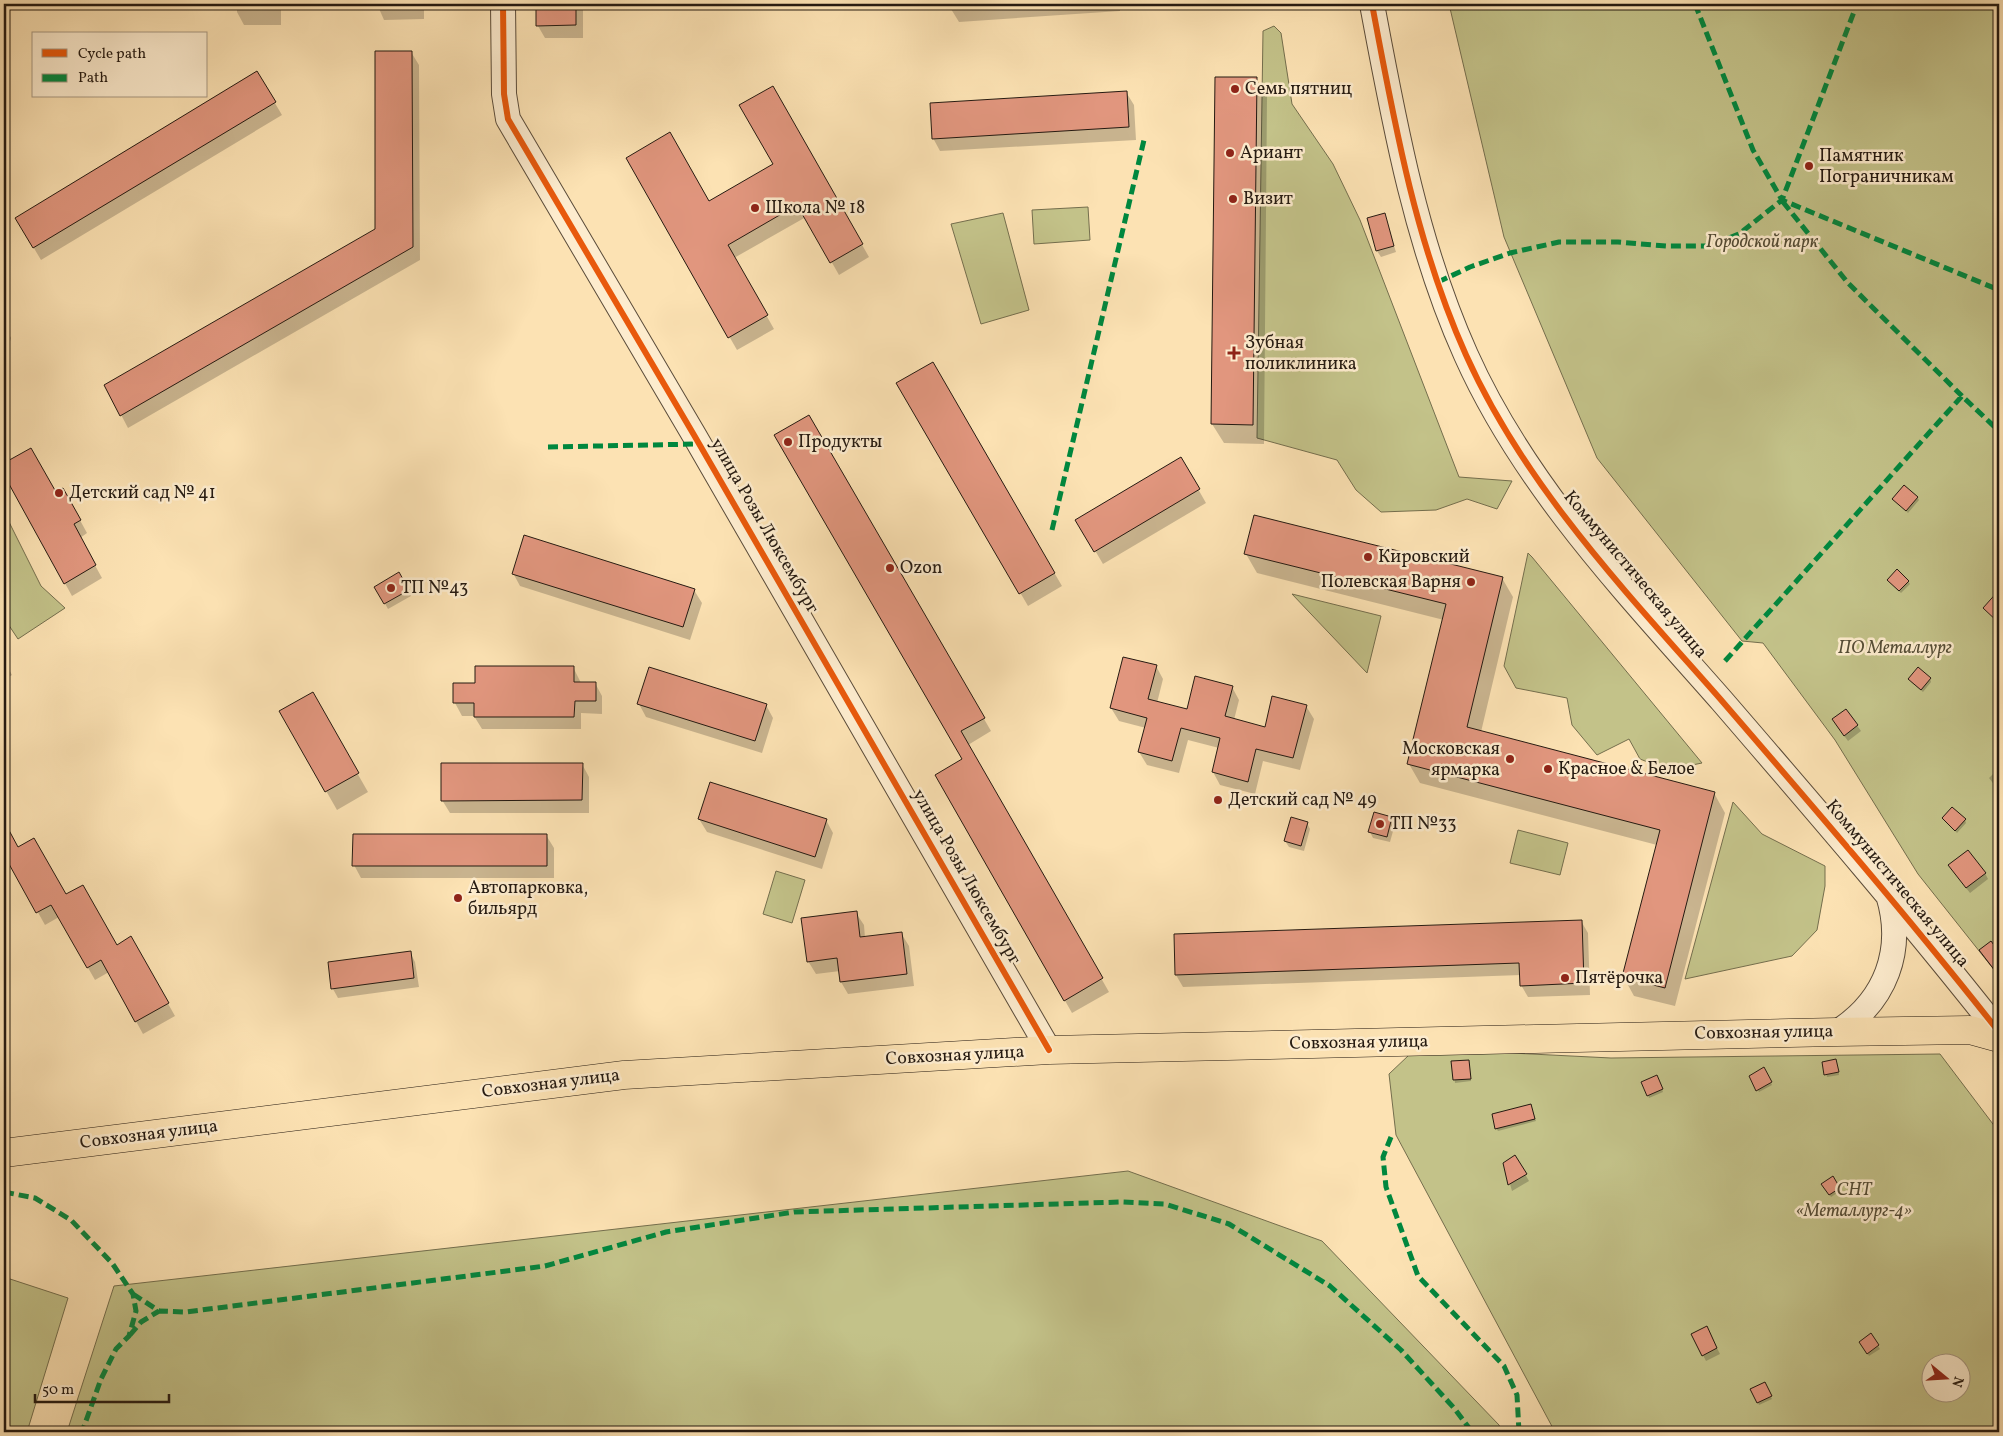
<svg xmlns="http://www.w3.org/2000/svg" width="2003" height="1436" viewBox="0 0 2003 1436" font-family="Vollkorn,serif">
<style>
.green{fill:#c3c289;stroke:#746e4d;fill-rule:evenodd}
.shadow{fill:#0003}
.building{fill:#e1967e;stroke:#251a11}
.lines{fill:none;stroke-linecap:round;stroke-linejoin:round}
.minor-casing{stroke:#5b4c3a;stroke-width:26}
.major-casing{stroke:#251a11;stroke-width:29}
.minor{stroke:#fdecce;stroke-width:24}
.major{stroke:#fce2b3;stroke-width:28}
.quiet{stroke:#00873e;stroke-width:5;stroke-dasharray:10 5;stroke-linecap:butt}
.cycleway-casing{stroke:#fdecce;stroke-width:9}
.cycleway{stroke:#e8590c;stroke-width:6}
.poi-dot{fill:#8f2418;stroke:#fdecce;stroke-width:2}
.labels{text-anchor:middle;dominant-baseline:central;stroke-width:5;stroke-linejoin:round;paint-order:stroke}
.poi-label{font-size:18px;fill:#251a11;stroke:#fdecce;text-anchor:start}
.park-label{font-size:18px;font-style:italic;fill:#544c35;stroke:#fdecce}
.street-label{font-size:18px;fill:#251a11;stroke:#fdecce}
</style>
<rect width="100%" height="100%" fill="#fce2b3"/>
<filter id="stains"><feTurbulence type="fractalNoise" baseFrequency=".004" numOctaves="4"/><feColorMatrix values="0 0 0 0 .2 0 0 0 0 .09 0 0 0 0 .02 0 0 0 .5 -.17"/></filter>
<radialGradient id="worn" r=".72"><stop offset=".6" stop-color="#630" stop-opacity="0"/><stop offset="1" stop-color="#630" stop-opacity=".3"/></radialGradient>
<path class="green" d="M1449 4H1999V976L1918 874 1835 740 1763 643 1742 641 1597 458 1504 237Z
M1274 26 1281 33 1292 104 1333 164 1360 220 1459 477 1512 481 1497 509 1467 499 1436 510 1381 512 1356 490 1337 460 1257 438 1263 31Z
M1088 207 1090 240 1034 244 1032 210Z
M1003 213 1029 310 981 324 951 224Z
M4 512 41 586 65 608 18 639 4 618Z
M1528 553 1532 557 1702 763 1668 770 1640 759 1629 739 1597 755 1572 725 1567 698 1516 688 1504 666Z
M1292 594 1381 616 1367 673Z
M1733 802 1762 834 1825 866V886L1817 930 1792 956 1685 979Z
M1518 830 1568 843 1560 875 1510 863Z
M776 871 805 880 792 923 763 914Z
M1511 1053 1611 1058 1940 1054 1999 1132V1432H1555L1396 1135 1389 1074 1409 1055ZM1930 1364H1960V1394H1930Z
M1128 1171 1322 1241 1499 1425 1503 1432H67L114 1286Z
M4 1277 68 1298 27 1432H4Z"/>
<path class="shadow" d="M237 4H281V25H244L237 12Z
M377 4H424V19L384 20Z
M537 4H583V38H545L538 26Z
M951 4H1120V11L959 22 951 9Z
M411 52 419 65 420 260 128 428 106 386 376 229Z
M257 73 282 115 41 260 16 218Z
M1216 78H1256L1267 97 1264 444 1224 443 1212 424Z
M772 87 869 257 839 275 806 217 734 258 774 329 737 350 627 158 709 203 775 165Z
M1126 92 1134 105 1136 140 940 151 933 138Z
M1384 215 1396 252 1381 257 1377 251Z
M4 331 8 332 11 338 7 352 4 351Z
M932 364 1062 586 1028 606 898 384Z
M809 417 991 731 968 745 1109 992 1072 1013 937 775 964 759Z
M31 449 56 493 63 489 87 533 80 538 102 578 72 596 4 472V465Z
M1181 459 1206 503 1103 564 1077 520Z
M1917 497 1919 500 1908 513 1894 499Z
M1246 554 1502 578 1513 597 1481 732 1714 793 1725 813 1675 1006 1634 996 1623 976 1657 845 1420 783 1409 764 1444 620 1257 573Z
M513 573 694 590 702 603 690 640 520 586Z
M398 574 411 596 388 609 376 587Z
M1908 581 1910 584 1901 593 1890 582Z
M4 660 12 675 4 680Z
M1156 666 1163 679 1157 703 1188 710 1232 687 1239 700 1234 720 1265 728 1306 706 1314 719 1300 770 1263 761 1255 794 1220 785 1213 772 1219 748 1188 740 1179 773 1147 765 1139 752 1146 728 1119 721 1111 708Z
M573 667 581 683H595L602 696V714L581 713V729H482L474 716H462L455 703 476 684Z
M1930 679 1931 682 1923 692 1911 682Z
M312 694 368 792 337 810 281 712Z
M639 704 766 705 773 718 762 753 646 717Z
M1846 710 1861 731 1848 741 1837 726Z
M582 764 589 777V813H450L442 800Z
M1999 768V791L1989 778Z
M1391 818 1395 824 1390 842 1373 838 1370 832Z
M1943 818 1965 820 1966 823 1957 833Z
M699 819 826 820 833 833 822 869 707 832Z
M4 823 18 849 117 946 131 938 175 1016 143 1034 109 972 95 980 59 917 45 925 11 864 4 868Z
M1307 823 1310 829 1304 851 1289 847 1285 841Z
M546 835 554 848V878H361L354 865Z
M1949 866 1985 873 1988 879 1970 893Z
M856 913 864 925 865 938 901 933 909 946 914 986 848 994 841 982 840 971 816 974 808 961Z
M1581 921 1588 933 1590 995 1528 997 1521 985V975L1183 987 1176 975 1175 936Z
M410 952 415 962 419 987 338 998 333 989 329 963Z
M1468 1061 1471 1081 1455 1083 1452 1062Z
M1823 1063H1837L1839 1075 1827 1077Z
M1764 1069 1772 1085 1759 1092 1750 1076Z
M1658 1079 1663 1092 1649 1098 1648 1095Z
M1532 1108 1536 1121 1498 1131 1496 1128Z
M1515 1157 1529 1181 1512 1191 1504 1163Z
M1832 1178 1840 1191 1831 1197 1823 1184Z
M1710 1334 1720 1354 1706 1361 1703 1355Z
M1871 1335 1880 1349 1869 1356 1860 1342Z
M1764 1384 1772 1399 1759 1405 1752 1390Z"/>
<path class="building" d="M536 4H576V25L536 26Z
M375 51H412L413 247 120 416 104 385 375 229Z
M257 71 276 102 33 248 15 218Z
M1215 77H1257L1253 425 1211 424Z
M773 86 863 244 830 263 797 205 728 245 768 315 728 338 626 158 670 132 709 201 773 164 739 105Z
M1127 91 1129 127 932 139 930 103Z
M1385 213 1394 246 1376 251 1367 218Z
M933 362 1055 573 1019 594 896 383Z
M809 415 985 718 961 731 1103 978 1064 1001 935 775 962 759 774 435Z
M31 448 56 492 63 488 81 520 74 524 96 565 64 584 4 475V463Z
M1181 457 1200 489 1094 552 1075 520Z
M1904 485 1918 497 1906 511 1892 499Z
M1254 515 1503 577 1467 727 1715 792 1665 988 1622 977 1660 830 1407 764 1446 604 1244 554Z
M524 535 695 589 683 627 512 574Z
M1897 569 1909 581 1899 591 1887 580Z
M399 572 409 590 384 604 374 587Z
M1999 590V623L1983 608Z
M1123 657 1157 665 1148 699 1187 709 1195 676 1233 686 1225 716 1265 727 1272 696 1307 705 1293 758 1256 749 1248 782 1212 772 1220 738 1181 728 1172 761 1138 752 1147 718 1110 708Z
M475 666H574V682H596V701H575L574 717H474V703H453V683H475Z
M649 667 767 704 755 741 637 704Z
M1918 667 1931 678 1921 690 1908 679Z
M313 692 359 773 325 792 279 711Z
M1846 709 1858 725 1844 736 1832 719Z
M441 763H583L582 800 441 801Z
M710 782 827 819 815 857 698 819Z
M1952 807 1966 819 1955 831 1942 818Z
M1374 812 1392 817 1387 837 1368 832Z
M1291 817 1308 822 1301 846 1284 841Z
M4 821 18 847 34 838 66 894 83 885 117 945 131 936 169 1003 135 1022 101 960 87 968 51 905 36 913 4 855Z
M353 834H547V866H352Z
M1968 850 1986 873 1966 888 1948 865Z
M857 911 860 937 902 932 907 974 840 982 837 958 807 962 801 918Z
M1582 920 1584 983 1520 986 1519 963 1175 975 1174 934Z
M1991 941 1999 952V976L1979 950Z
M411 951 414 978 331 989 328 962Z
M1836 1059 1839 1072 1824 1075 1822 1062Z
M1469 1060 1471 1079 1453 1080 1451 1061Z
M1764 1067 1772 1082 1756 1091 1749 1076Z
M1657 1075 1663 1089 1647 1096 1641 1082Z
M1531 1104 1535 1119 1495 1129 1492 1114Z
M1515 1155 1527 1174 1508 1185 1503 1163Z
M1833 1176 1840 1188 1829 1195 1821 1184Z
M1707 1326 1717 1348 1702 1356 1691 1334Z
M1871 1333 1879 1345 1867 1354 1859 1342Z
M1765 1382 1772 1396 1757 1403 1750 1389Z"/>
<g class="lines">
<g class="minor-casing">
<path id="minor" d="M503 4 504 94 508 119 694 435 1049 1050
M1372 4C1394 122 1416 244 1466 355 1525 487 1628 594 1722 701 1816 810 1910 919 1999 1032
M1837 1032C1886 1001 1905 950 1888 895"/>
</g>
<g class="major-casing">
<path id="major" d="M4 1153 624 1075 1049 1050 1837 1032 1970 1030 1999 1038"/>
</g>
<use href="#minor" class="minor"/>
<use href="#major" class="major"/>
<path class="quiet" d="M1695 4 1753 150 1782 200 1999 290
M1783 202 1848 283 1962 396
M1438 282 1470 267 1510 253 1559 242H1618L1666 246H1709L1739 234 1782 200 1857 4
M548 447 699 444
M1052 530 1144 140
M1725 661 1962 396 1999 431
M1391 1137 1383 1157 1386 1187 1418 1276 1504 1366 1517 1395 1519 1432
M4 1192 35 1198 71 1220 112 1263 133 1294 136 1311 129 1336 116 1349 101 1379 82 1432
M133 1294 159 1311 186 1312 545 1266 666 1232 794 1212 1121 1202 1165 1204 1229 1224 1330 1286 1401 1350 1454 1408 1472 1432
M130 1335 141 1322 159 1311"/>
<g class="cycleway-casing">
<path id="cycleway" d="M503 4 504 94 508 119 694 435 1049 1050
M1372 4C1394 122 1416 244 1466 355 1525 487 1628 594 1722 701 1816 810 1910 919 1999 1032"/>
</g>
<use href="#cycleway" class="cycleway"/>
</g>
<g class="poi-dot">
<circle cx="1235" cy="89" r="5"/>
<circle cx="1230" cy="153" r="5"/>
<circle cx="1809" cy="166" r="5"/>
<circle cx="1233" cy="199" r="5"/>
<circle cx="755" cy="208" r="5"/>
<path d="M1231.5 345.5h5v5h5v5h-5v5h-5v-5h-5v-5h5z"/>
<circle cx="788" cy="442" r="5"/>
<circle cx="59" cy="493" r="5"/>
<circle cx="1368" cy="557" r="5"/>
<circle cx="890" cy="568" r="5"/>
<circle cx="1471" cy="582" r="5"/>
<circle cx="391" cy="588" r="5"/>
<circle cx="1510" cy="759" r="5"/>
<circle cx="1548" cy="769" r="5"/>
<circle cx="1218" cy="800" r="5"/>
<circle cx="1380" cy="824" r="5"/>
<circle cx="458" cy="898" r="5"/>
<circle cx="1565" cy="978" r="5"/>
</g>
<g class="labels">
<g class="poi-label">
<text x="1245" y="89">Семь пятниц</text>
<text x="1240" y="153">Ариант</text>
<text x="1819" y="156">Памятник<tspan x="1819" dy="21">Пограничникам</tspan></text>
<text x="1243" y="199">Визит</text>
<text x="765" y="208">Школа № 18</text>
<text x="1245" y="343">Зубная<tspan x="1245" dy="21">поликлиника</tspan></text>
<text x="798" y="442">Продукты</text>
<text x="69" y="493">Детский сад № 41</text>
<text x="1378" y="557">Кировский</text>
<text x="900" y="568">Ozon</text>
<text x="1461" y="582" text-anchor="end">Полевская Варня</text>
<text x="401" y="588">ТП №43</text>
<text x="1500" y="749" text-anchor="end">Московская<tspan x="1500" dy="21">ярмарка</tspan></text>
<text x="1558" y="769">Красное &amp; Белое</text>
<text x="1228" y="800">Детский сад № 49</text>
<text x="1390" y="824">ТП №33</text>
<text x="468" y="888">Автопарковка,<tspan x="468" dy="21">бильярд</tspan></text>
<text x="1575" y="978">Пятёрочка</text>
</g>
<g class="park-label">
<text x="1762" y="242">Городской парк</text>
<text x="1895" y="648">ПО Металлург</text>
<text x="1854" y="1190">СНТ<tspan x="1854" dy="21">«Металлург-4»</tspan></text>
</g>
<g class="street-label">
<text transform="translate(764 526) rotate(60)">улица Розы Люксембург</text>
<text transform="translate(1635 575) rotate(50)">Коммунистическая улица</text>
<text transform="translate(966 877) rotate(60)">улица Розы Люксембург</text>
<text transform="translate(1897 884) rotate(50)">Коммунистическая улица</text>
<text transform="translate(1764 1033) rotate(-1)">Совхозная улица</text>
<text transform="translate(1359 1043) rotate(-1)">Совхозная улица</text>
<text transform="translate(955 1056) rotate(-3)">Совхозная улица</text>
<text transform="translate(551 1084) rotate(-7)">Совхозная улица</text>
<text transform="translate(149 1135) rotate(-7)">Совхозная улица</text>
</g>
</g>
<rect width="2003" height="1436" fill="none" stroke="#fce2b3" stroke-width="20"/>
<rect x="5" y="5" width="1993" height="1426" fill="none" stroke="#251a11" stroke-width="2.5"/>
<rect x="10" y="10" width="1983" height="1416" fill="none" stroke="#251a11"/>
<rect x="32" y="32" width="175" height="65" fill="#fdecce" stroke="#a79882"/>
<rect x="42" y="49" width="25" height="8" fill="#e8590c" stroke="#a79882"/>
<text x="78" y="58" font-size="15" fill="#251a11">Cycle path</text>
<rect x="42" y="74" width="25" height="8" fill="#00873e" stroke="#a79882"/>
<text x="78" y="82" font-size="15" fill="#251a11">Path</text>
<g transform="translate(1946 1378) rotate(108)"><circle r="24" fill="#fdecce" stroke="#a79882"/>
<path d="M0-4L9 19L0 12L-9 19Z" fill="#8f2418"/>
<text y="-8" font-size="14" font-weight="bold" text-anchor="middle" fill="#251a11">N</text>
</g>
<path d="M35 1394v8h134v-8" fill="none" stroke="#251a11" stroke-width="2.5"/>
<text x="42" y="1394" font-size="15" fill="#251a11" stroke="#fdecce" stroke-width="4" paint-order="stroke">50 m</text>
<rect width="100%" height="100%" filter="url(#stains)"/>
<rect width="100%" height="100%" fill="url(#worn)"/>
</svg>
